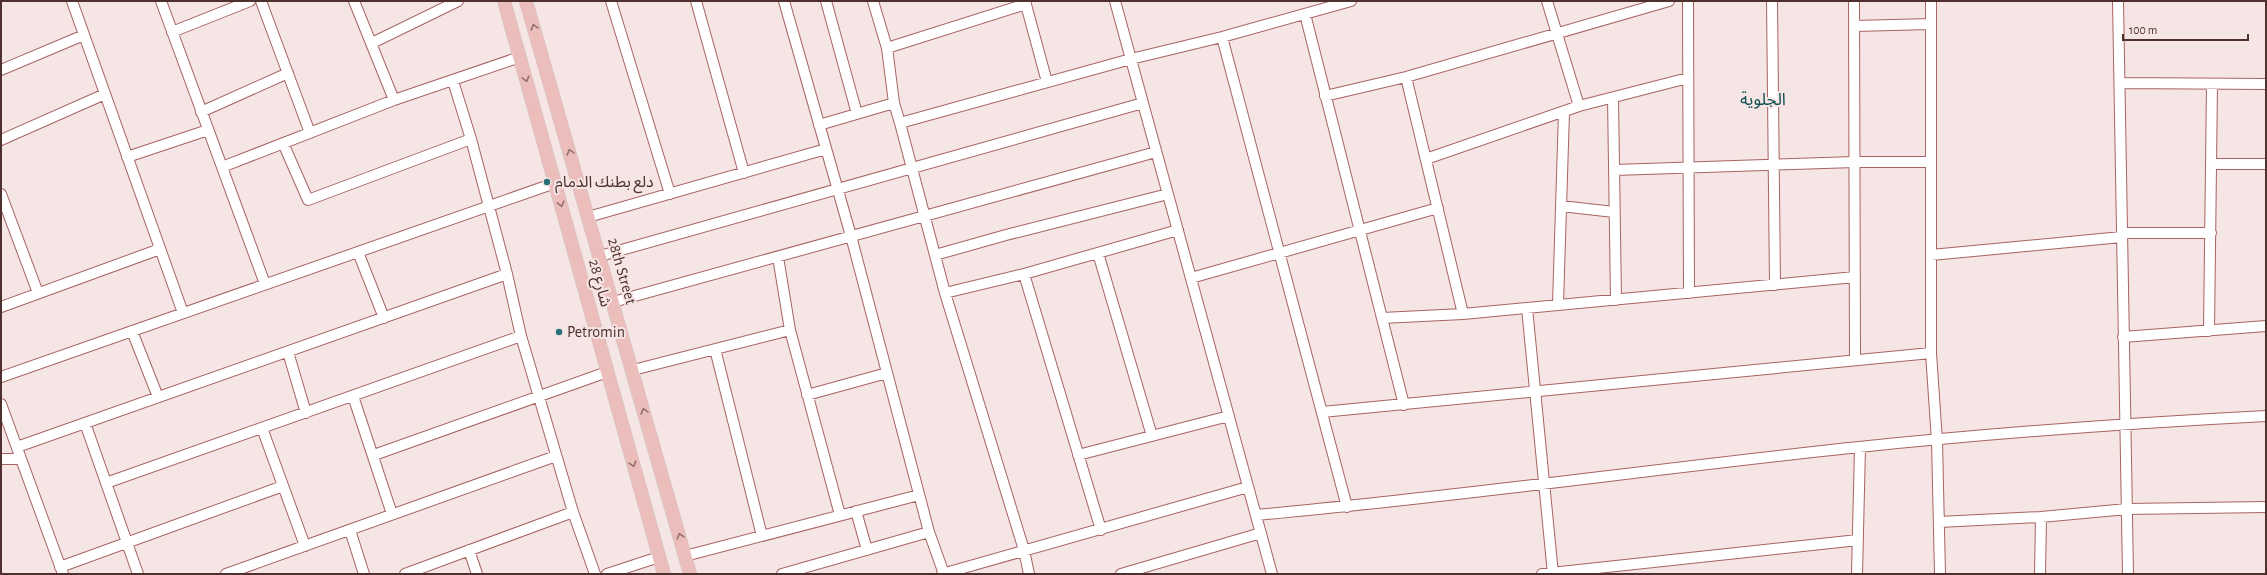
<svg xmlns="http://www.w3.org/2000/svg" width="2267" height="575" viewBox="0 0 2267 575" font-family="'Alegreya Sans','Noto Sans Arabic',sans-serif">
<style>
.lines{fill:none;stroke-linecap:round;stroke-linejoin:round}
.minor-casing{stroke:#a66462;stroke-width:12}
.major-casing{stroke:#cdc5c5;stroke-width:14}
.minor{stroke:#fff;stroke-width:10}
.major{stroke:#ebbebc;stroke-width:13}
.oneway{stroke:#95706e}
.poi-dot{fill:#277177;stroke:#f5e5e4;stroke-width:1.5}
.labels{text-anchor:middle;dominant-baseline:central;stroke-width:4;stroke-linejoin:round;paint-order:stroke}
.poi-label{font-size:16px;fill:#4e312f;stroke:#f5e5e4;text-anchor:start}
.street-label{font-size:16px;fill:#4e312f;stroke:#f5e5e4}
.neighbourhood-label{font-size:17px;fill:#114f53;stroke:#f5e5e4}
</style>
<rect width="100%" height="100%" fill="#f5e5e4"/>
<g class="lines">
<g class="minor-casing">
<path id="minor" d="M72 1 183 313
M161 1 265 284
M261 1 310 133
M354 1 394 100
M611 1 670 194
M696 1 744 173
M784 1 851 236 929 532 944 574
M826 1 857 114
M873 1 887 48 894 103 900 123
M1025 1 1047 82
M1115 1 1272 574
M1547 1 1579 106
M1688 1 1689 293
M1772 1 1775 285
M1854 1 1855 360
M1931 1V353L1937 441 1940 574
M2118 1 2128 574
M1305 14 1404 405
M1854 26 1931 24
M172 32 250 1
M1222 37 1347 507
M372 43 458 1
M887 48 1026 4
M1 70 84 35
M1406 77 1463 314
M453 81 471 139 507 274 521 336 573 512 595 574
M2120 83 2266 84
M1325 96 1406 77 1669 1
M1613 98 1616 300
M201 112 288 73
M819 125 894 103
M1 140 105 94
M283 143 308 200 471 139
M127 157 208 130
M1426 159 1579 106 1688 78
M2212 164H2266
M222 167 394 100 520 57
M1614 170 1855 162H1931
M1 194 38 293
M1561 206 1614 212
M588 217 826 149
M2122 233H2211
M358 252 384 318
M1098 253 1152 436
M935 255 1006 235 1168 194
M1931 255 2122 237
M600 256 1143 103
M778 257 790 330
M1191 278 1438 208
M945 293 1024 274
M613 302 1156 152
M1558 304 1564 112
M1 307 160 249
M1527 308 1553 574
M1382 318 1463 314 1855 277
M132 331 158 397
M2209 331 2212 84
M2123 337 2266 326
M715 349 762 536
M288 352 306 413
M633 370 790 330 840 515
M1 377 555 183
M807 395 887 373
M353 396 392 514
M1 404 63 574
M1322 412 1931 353
M85 423 138 574
M262 428 305 546
M17 447 507 274
M374 455 607 372
M1078 455 1229 416
M1 459H21
M106 483 521 336
M856 511 867 550
M1256 515C1458 497 1658 468 1859 447 1995 433 2130 423 2266 416
M1939 522 2041 517 2127 509 2266 507
M350 530 364 574
M1101 530 1024 274 1178 230
M469 550 477 574
M685 556 919 495
M60 567 283 486
M226 574 556 456
M405 574 573 512
M607 574 659 557
M782 574 929 532
M942 574 1248 487
M1029 574 1024 550 945 293 900 123 1131 59 1222 37 1351 1
M1121 574 1261 533
M1542 574 1858 540
M1857 574 1860 447
M2040 574 2041 517"/>
</g>
<g class="major-casing">
<path id="major" d="M504 1 664 574
M526 1 690 574"/>
</g>
<use href="#minor" class="minor"/>
<use href="#major" class="major"/>
</g>
<defs><path id="oneway-chevron" d="M-2-3.5L2.5 0L-2 3.5" fill="none" stroke-width="1.6" stroke-linecap="round" stroke-linejoin="round"/></defs>
<g class="oneway">
<use href="#oneway-chevron" transform="translate(534 27) rotate(-106)"/>
<use href="#oneway-chevron" transform="translate(526 79) rotate(75)"/>
<use href="#oneway-chevron" transform="translate(570 152) rotate(-106)"/>
<use href="#oneway-chevron" transform="translate(561 204) rotate(75)"/>
<use href="#oneway-chevron" transform="translate(644 411) rotate(-106)"/>
<use href="#oneway-chevron" transform="translate(633 464) rotate(74)"/>
<use href="#oneway-chevron" transform="translate(680 536) rotate(-106)"/>
</g>
<g class="poi-dot">
<circle cx="547" cy="182" r="4"/>
<circle cx="559" cy="332" r="4"/>
</g>
<g class="labels">
<g class="poi-label">
<text x="555" y="182">دلع بطنك الدمام</text>
<text x="567" y="332">Petromin</text>
</g>
<g class="street-label">
<text transform="translate(622 271) rotate(74)">28th Street</text>
<text transform="translate(600 283) rotate(75)">شارع 28</text>
</g>
<g class="neighbourhood-label">
<text x="1763" y="99">الجلوية</text>
</g>
</g>
<rect width="2267" height="575" fill="none" stroke="#4e312f" stroke-width="4"/>
<path d="M2123 34v6h125v-6" fill="none" stroke="#4e312f" stroke-width="2"/>
<text x="2129" y="34" font-size="12" fill="#4e312f" stroke="#f5e5e4" stroke-width="3" paint-order="stroke">100 m</text>
</svg>
